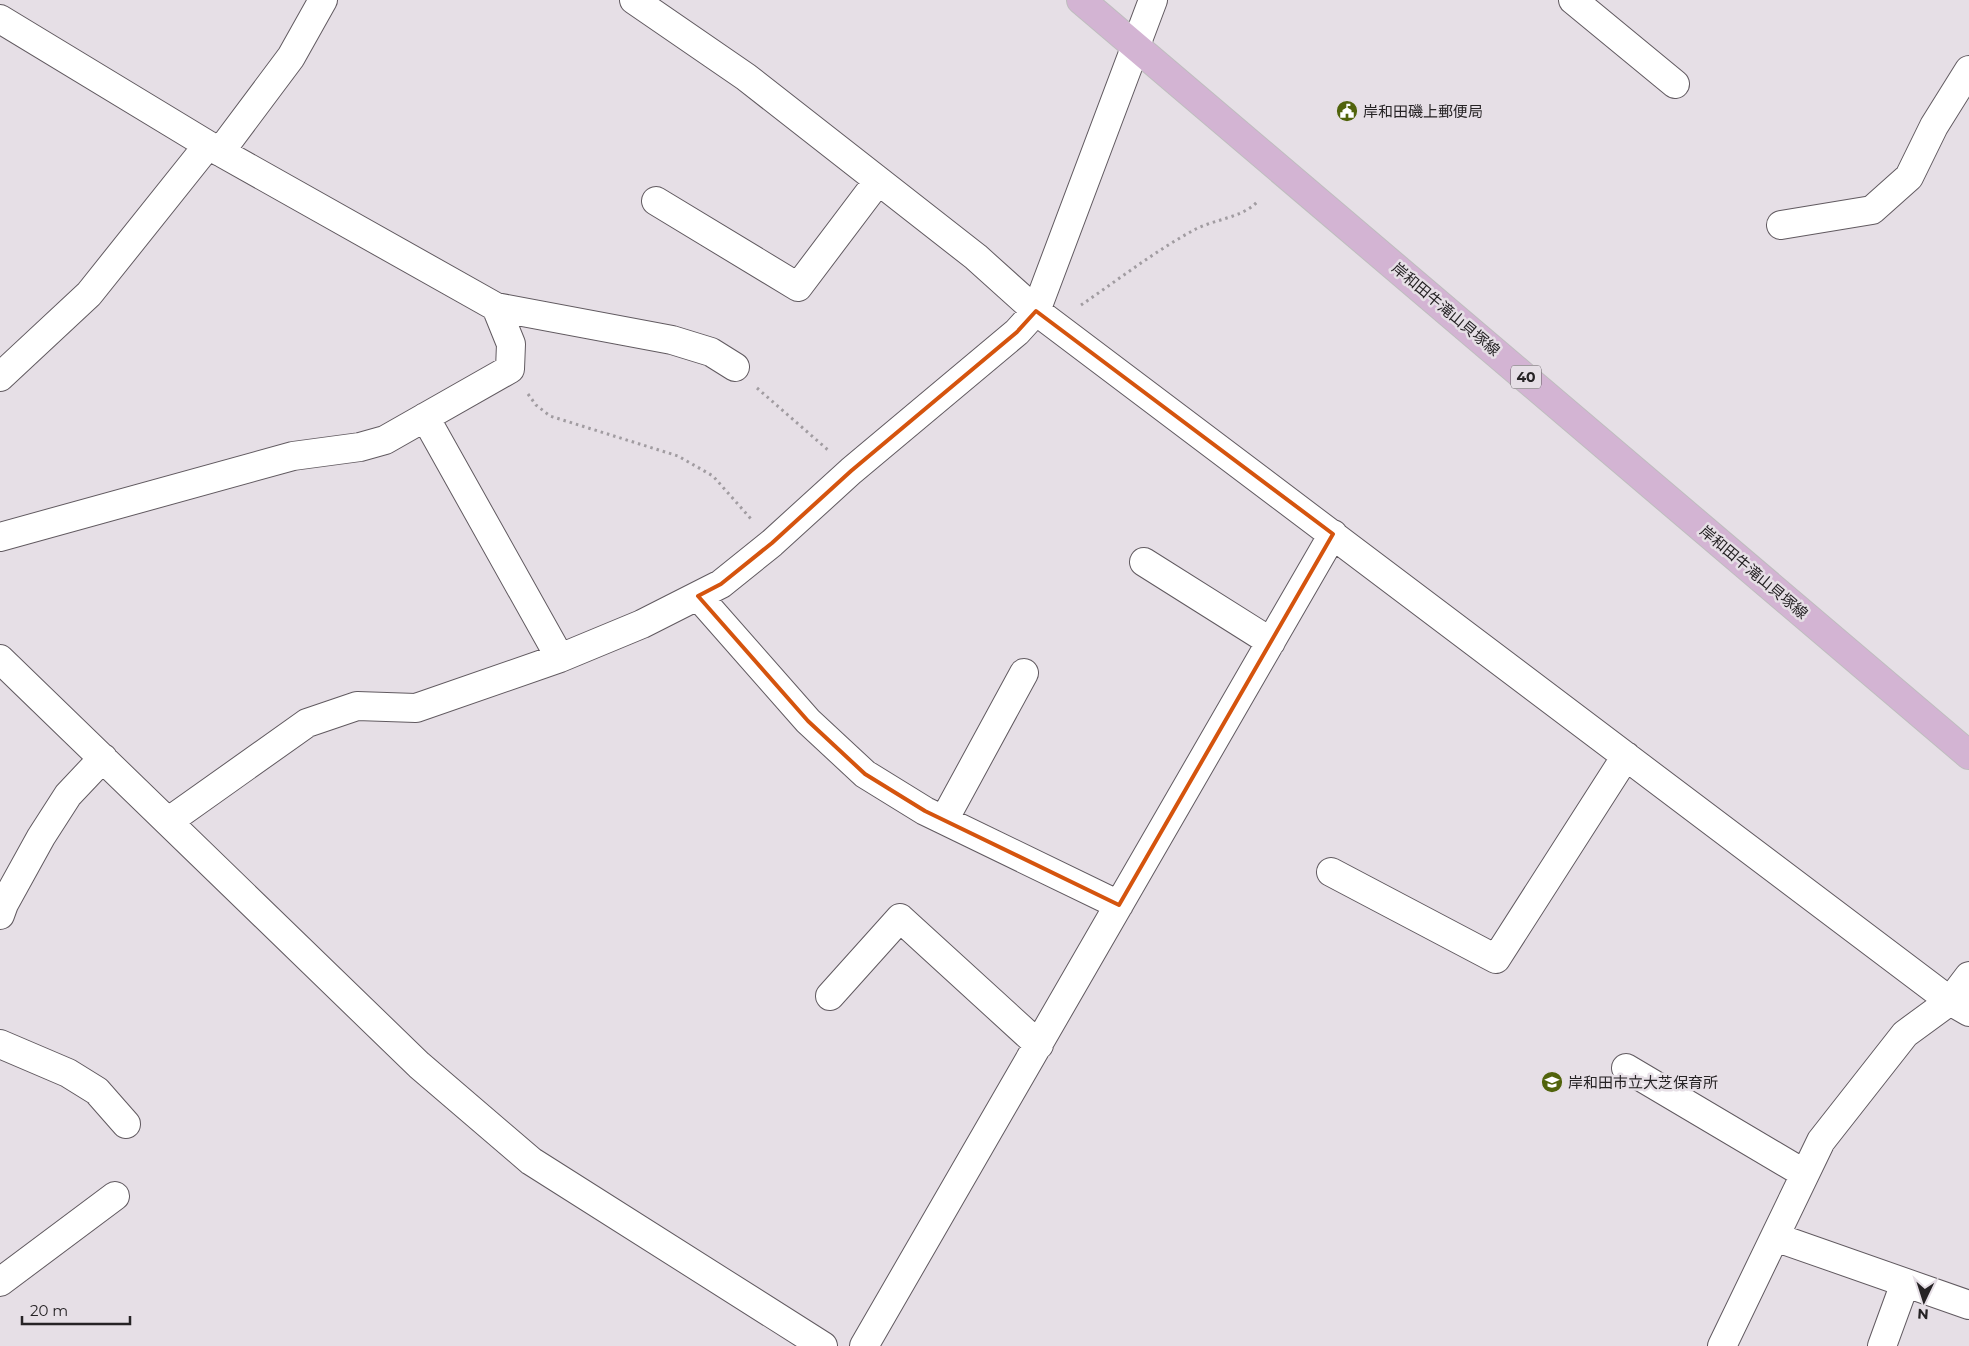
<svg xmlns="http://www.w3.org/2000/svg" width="1969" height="1346" viewBox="0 0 1969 1346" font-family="Montserrat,'Noto Sans JP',sans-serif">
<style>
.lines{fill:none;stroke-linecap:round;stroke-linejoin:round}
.minor-casing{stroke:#615a60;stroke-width:30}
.primary-casing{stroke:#bebdbe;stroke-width:30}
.path{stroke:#a19ca1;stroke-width:3;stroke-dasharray:2.5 4;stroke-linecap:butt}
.minor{stroke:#fff;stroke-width:28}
.primary{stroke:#d3b4d3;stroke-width:28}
.marked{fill:none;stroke:#d5540e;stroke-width:4;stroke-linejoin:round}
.labels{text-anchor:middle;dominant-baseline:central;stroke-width:5;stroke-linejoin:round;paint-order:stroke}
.shield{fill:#e6dfe6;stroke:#605b5f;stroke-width:1}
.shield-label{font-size:14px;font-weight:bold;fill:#262325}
.poi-label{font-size:15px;fill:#262325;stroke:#e6dfe6;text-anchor:start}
.street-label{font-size:15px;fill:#262325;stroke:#e6dfe6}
</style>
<rect width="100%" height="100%" fill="#e6dfe6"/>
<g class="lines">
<g class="minor-casing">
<path id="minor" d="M634 0 746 77 976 257 1036 311 1950 1001 1969 1012
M1573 0 1675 84
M0 19 208 145 496 307 672 340 711 352 735 367
M220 152 291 57 323 0
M656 201 798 287 878 181
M1781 225 1872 210 1909 177 1934 126 1969 70
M0 377 89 294 208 145
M425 417 560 658
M0 537 293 456 360 447 385 440 510 369 511 344 496 307
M1144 562 1271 642
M698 596 808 721 865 774 925 811 1119 905
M0 659 419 1065 531 1161 823 1346
M944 820 1024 673
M169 821 307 723 357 706 416 708 560 658 642 624 721 584 772 543 851 471 1017 332 1036 311 1153 0
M1331 872 1496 959 1626 756
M0 915 4 904 41 837 68 795 103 758
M830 996 900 918 1039 1045
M0 1044 68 1073 97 1091 126 1124
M1626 1068 1805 1174
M1775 1237 1969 1305
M0 1282 115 1196
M864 1346 1333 534
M1722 1346 1821 1141 1905 1034 1950 1001 1969 976
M1882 1346 1905 1283"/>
</g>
<g class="primary-casing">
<path id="primary" d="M1081 0 1969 755"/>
</g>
<path class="path" d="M1081 305C1118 280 1155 251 1194 230 1214 219 1242 218 1257 202
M757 388 828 450
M528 394 536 405 550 416 678 456 713 476 751 519"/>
<use href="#minor" class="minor"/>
<use href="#primary" class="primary"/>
</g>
<path class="marked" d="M1036 311 1333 534 1119 905 925 811 865 774 808 721 698 596 721 584 772 543 851 471 1017 332Z"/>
<defs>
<g id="civic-disc" transform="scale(1.125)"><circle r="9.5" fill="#51630c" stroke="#e6dfe6"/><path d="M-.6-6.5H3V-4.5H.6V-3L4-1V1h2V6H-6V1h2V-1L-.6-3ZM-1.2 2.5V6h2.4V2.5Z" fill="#fff"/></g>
<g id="school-disc" transform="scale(1.125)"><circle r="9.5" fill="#51630c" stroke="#e6dfe6"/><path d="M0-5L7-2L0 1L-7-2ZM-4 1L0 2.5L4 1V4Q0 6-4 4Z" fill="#fff"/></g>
</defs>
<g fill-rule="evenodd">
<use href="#civic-disc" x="1347" y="111"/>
<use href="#school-disc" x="1552" y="1082"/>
</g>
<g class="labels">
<rect class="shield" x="1511" y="365.5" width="30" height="23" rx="4"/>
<g class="shield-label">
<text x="1526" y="377">40</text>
</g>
<g class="poi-label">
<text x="1363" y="111">岸和田磯上郵便局</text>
<text x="1568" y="1082">岸和田市立大芝保育所</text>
</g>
<g class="street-label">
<text transform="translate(1446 309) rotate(40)">岸和田牛滝山貝塚線</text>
<text transform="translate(1754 572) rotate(40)">岸和田牛滝山貝塚線</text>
</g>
</g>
<g transform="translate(1924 1301) rotate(184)" stroke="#e6dfe6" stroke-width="4" paint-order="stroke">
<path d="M0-4L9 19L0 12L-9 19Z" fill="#262325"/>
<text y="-8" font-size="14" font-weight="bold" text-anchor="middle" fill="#262325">N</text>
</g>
<path d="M22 1316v8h108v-8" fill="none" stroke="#262325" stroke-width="2.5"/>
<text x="30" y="1316" font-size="15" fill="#262325" stroke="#e6dfe6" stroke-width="4" paint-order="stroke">20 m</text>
</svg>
